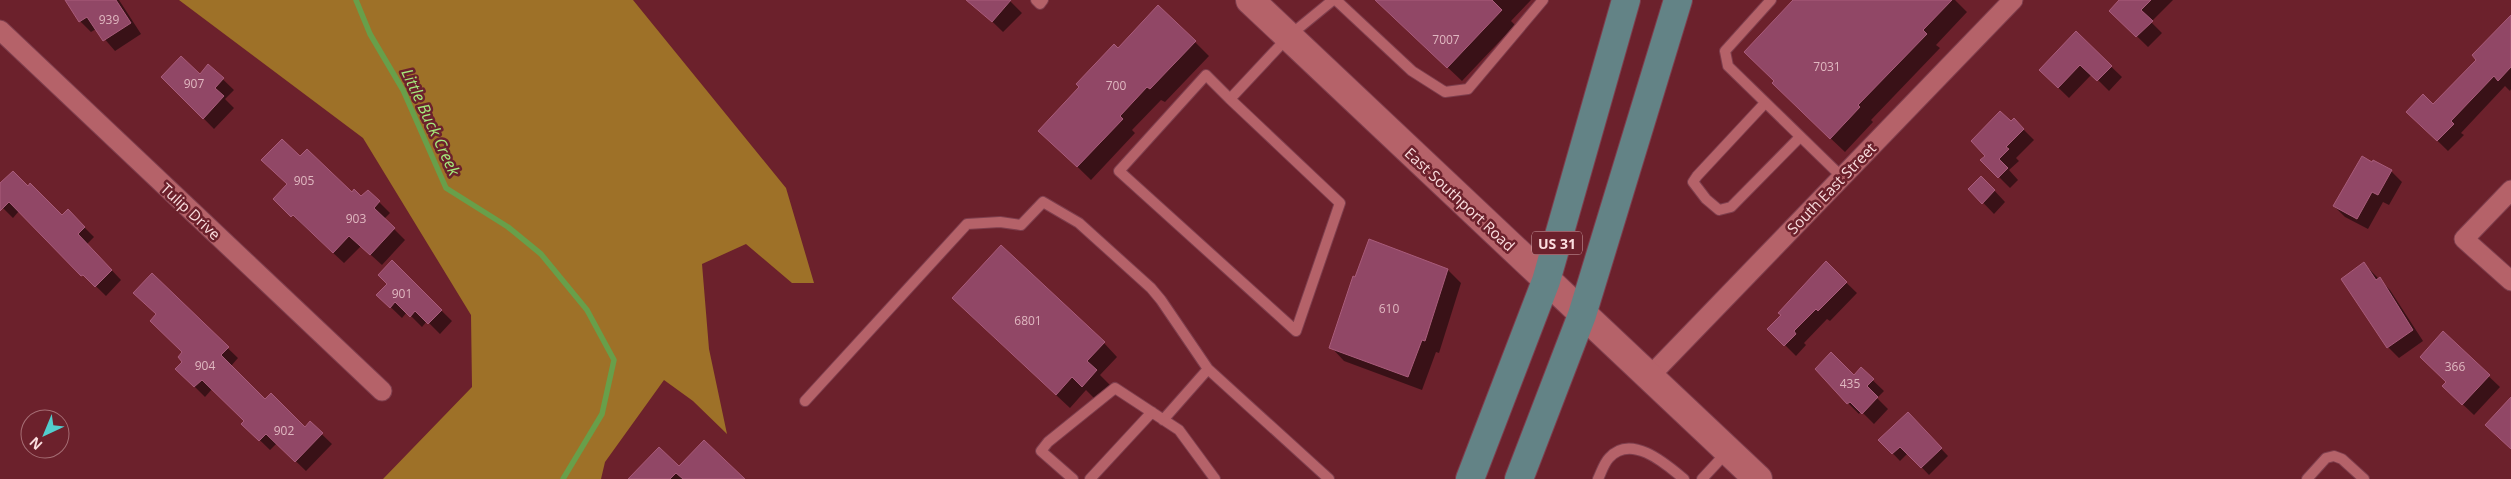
<svg xmlns="http://www.w3.org/2000/svg" width="2511" height="479" viewBox="0 0 2511 479" font-family="'Open Sans',sans-serif">
<style>
.forest{fill:#9e7128}
.shadow{fill:#0007}
.lines{fill:none;stroke-linecap:round;stroke-linejoin:round}
.stream{stroke:#689f4a;stroke-width:5.5}
.building{fill:#914766;stroke:#a95c7b}
.service-casing{stroke:#7e3e4d;stroke-width:12}
.minor-casing{stroke:#7e3e4d;stroke-width:21}
.secondary-casing{stroke:#7e3e4d;stroke-width:30}
.primary-casing{stroke:#7e3e4d;stroke-width:30}
.service{stroke:#b56269;stroke-width:10}
.minor{stroke:#b56269;stroke-width:19}
.secondary{stroke:#b56269;stroke-width:28}
.primary{stroke:#638386;stroke-width:28}
.labels{text-anchor:middle;dominant-baseline:central;stroke-width:5;stroke-linejoin:round;paint-order:stroke}
.number-label{font-size:12px;fill:#e0b8c1}
.shield{fill:#6c212c;stroke:#d0a5a9;stroke-width:1}
.shield-label{font-size:14px;font-weight:bold;fill:#fbdedf}
.street-label{font-size:15px;fill:#fbdedf;stroke:#6c212c}
.water-label{font-size:16px;font-style:italic;fill:#a5ec7d;stroke:#6c212c}
</style>
<rect width="100%" height="100%" fill="#6c212c"/>
<path class="forest" d="M179 0H633L786 188 814 283H792L746 244 702 264 709 349 727 434 693 401 664 380 605 462 601 479H383L472 387 471 315 363 138Z"/>
<path class="shadow" d="M75 0H119L141 34 115 51 96 29 91 32 80 21Z
M970 0H1009L1022 13 1003 32Z
M1376 0H1531L1511 21 1515 25 1462 81Z
M1795 0H1955L1967 12 1936 45 1940 48 1871 120 1873 122 1845 152 1787 97Z
M2121 0H2173L2151 22 2162 33 2148 47 2111 11Z
M2511 17V89L2510 91 2505 86 2461 133 2464 135 2448 151 2408 112 2434 106 2478 60Z
M2076 33 2122 77 2109 91 2092 74 2069 98 2040 70Z
M1195 42 1209 56 1165 102 1161 100 1132 130 1135 133 1091 180 1054 144Z
M208 65 234 90 225 99 234 108 214 129 163 77 200 76Z
M2014 120 2034 140 2016 158 2019 161 2009 170 2018 180 2010 188 1982 160Z
M300 158 352 193 361 198 368 191 390 213 384 219 405 240 382 265 361 246 344 263 275 199 289 185Z
M2391 171 2402 182 2389 205 2383 202 2368 229 2345 217 2334 206Z
M0 185 62 217 68 211 94 237 87 244 121 280 106 296 19 211 13 218 0 205Z
M1992 188 2005 202 1994 214 1970 189Z
M392 262 452 321 440 334 427 321 422 327 407 312 402 318 378 295 389 284Z
M1826 263 1857 293 1830 321 1827 319 1804 343 1806 345 1796 356 1769 329Z
M2364 264 2390 290 2423 341 2399 358 2388 347Z
M1448 270 1461 283 1439 353 1436 352 1422 390 1344 361 1331 347Z
M152 275 238 358 231 366 265 400 305 429 310 423 332 444 306 471 277 443 270 450 243 424 245 421 212 389 205 397 177 369 184 362V352L158 315Z
M967 312 1104 343 1117 357 1100 375 1110 385 1096 400 1086 390 1070 408Z
M2443 333 2500 387 2474 415 2455 397 2447 382Z
M1861 369 1884 391 1877 398 1888 409 1874 424 1861 411 1859 414 1848 403 1854 376Z
M1908 414 1948 456 1929 475 1908 453 1900 461 1880 440Z
M679 468 743 479H630Z"/>
<g class="lines">
<path class="stream" d="M356 0 370 34 403 90 446 188 508 227 541 254 587 310 614 360 602 414 563 479"/>
</g>
<path class="building" d="M65 0H116L131 23 103 41 87 17 79 22Z
M966 0H1011L992 22Z
M1375 0H1492L1502 10 1447 68Z
M1793 0H1952L1923 30 1927 34 1858 105 1860 107 1830 139 1772 83 1774 81 1744 52Z
M2119 0H2151L2141 10 2153 21 2136 37 2109 11Z
M1158 5 1196 41 1150 89 1147 87 1120 116 1123 119 1077 167 1038 131 1079 87 1076 84 1114 44 1118 48Z
M2511 15V67L2498 81 2494 76 2451 121 2454 124 2437 141 2406 112 2423 94 2433 104 2476 60 2472 55Z
M2076 31 2112 66 2097 81 2080 65 2058 88 2039 70Z
M181 56 200 74 208 64 224 78 215 88 224 96 203 119 161 77Z
M2000 111 2011 121 2014 118 2024 129 2006 147 2009 149 1999 159 2008 168 1998 178 1980 160 1985 156 1971 141Z
M282 139 300 156 307 149 352 192 354 189 361 196 368 190 380 201 374 208 395 228 370 255 349 236 333 253 293 215 291 217 273 199 287 184 261 160Z
M2362 156 2372 162 2373 160 2392 170 2378 195 2372 192 2357 219 2333 206Z
M13 171 28 186 30 183 62 215 68 209 85 227 78 234 112 270 95 287 83 275 81 276 9 202 0 211V183Z
M1981 176 1995 190 1982 204 1968 189Z
M1369 239 1448 269 1425 341 1422 340 1408 377 1329 348 1353 276 1355 277Z
M1001 245 1105 342 1087 361 1097 370 1082 387 1072 377 1056 395 952 298Z
M392 260 442 310 428 324 415 311 410 317 395 302 390 308 376 295 387 284 378 275Z
M1826 261 1847 282 1818 311 1816 309 1794 331 1796 334 1784 346 1767 329 1781 315 1778 313Z
M2364 262 2376 280 2380 277 2413 330 2387 348 2341 279Z
M152 273 229 347 221 355 265 399 271 393 305 427 310 421 323 433 295 462 266 434 259 441 241 424 244 421 202 380 194 387 175 369 182 362 178 357 182 352 150 321 156 314 133 293Z
M2443 331 2490 375 2462 405 2442 386 2446 382 2420 357Z
M1831 352 1854 375 1861 367 1874 379 1867 386 1878 397 1862 414 1850 402 1847 404 1815 369Z
M2511 397V449L2485 425Z
M1908 412 1942 448 1921 468 1900 447 1892 454 1878 440Z
M704 440 745 479H683L676 473 670 479H628L659 447 679 466Z"/>
<g class="lines">
<g class="service-casing">
<path id="service" d="M1036 0 1040 4 1043 0
M1336 0 1412 71 1445 92 1468 89 1543 0
M1771 0 1725 51 1728 66 1842 177
M1230 99 1340 203 1296 331 1119 171 1206 75 1230 99 1289 36 1333 0
M1765 103 1697 176 1693 182 1706 199 1719 210 1731 207 1800 137
M805 401 967 224 1000 222 1021 225 1043 202 1079 223 1151 288 1161 300 1208 369 1329 479
M1163 420 1208 369
M1073 479 1041 451 1048 442 1115 388 1179 430 1215 479
M1090 479 1152 412
M1598 479C1601 473 1604 463 1609 458 1631 433 1666 464 1684 479
M1702 479 1727 452
M2307 479 2326 458 2334 456 2342 459 2364 479"/>
</g>
<g class="minor-casing">
<path id="minor" d="M0 30 382 391
M2511 190 2464 239 2511 281
M1649 377 2013 0"/>
</g>
<g class="secondary-casing">
<path id="secondary" d="M1250 0 1758 479"/>
</g>
<g class="primary-casing">
<path id="primary" d="M1470 479 1546 281 1626 0
M1519 479 1582 315 1678 0"/>
</g>
<use href="#service" class="service"/>
<use href="#minor" class="minor"/>
<use href="#secondary" class="secondary"/>
<use href="#primary" class="primary"/>
</g>
<g class="labels">
<g class="number-label">
<text x="109" y="19">939</text>
<text x="1446" y="39">7007</text>
<text x="1827" y="66">7031</text>
<text x="194" y="83">907</text>
<text x="1116" y="85">700</text>
<text x="304" y="180">905</text>
<text x="356" y="218">903</text>
<text x="402" y="293">901</text>
<text x="1389" y="308">610</text>
<text x="1028" y="320">6801</text>
<text x="205" y="365">904</text>
<text x="2455" y="366">366</text>
<text x="1850" y="383">435</text>
<text x="284" y="430">902</text>
</g>
<rect class="shield" x="1532" y="231.5" width="50" height="23" rx="4"/>
<g class="shield-label">
<text x="1557" y="243">US 31</text>
</g>
<g class="street-label">
<text transform="translate(1831 188) rotate(-46)">South East Street</text>
<text transform="translate(1460 199) rotate(43)">East Southport Road</text>
<text transform="translate(191 211) rotate(43)">Tulip Drive</text>
</g>
<g class="water-label">
<text transform="translate(431 122) rotate(65)">Little Buck Creek</text>
</g>
</g>
<g transform="translate(45 434) rotate(224)"><circle r="24" fill="#6c212c" stroke="#a56d74"/>
<path d="M0-4L9 19L0 12L-9 19Z" fill="#52cdcd"/>
<text y="-8" font-size="14" font-weight="bold" text-anchor="middle" fill="#fbdedf">N</text>
</g>
</svg>
